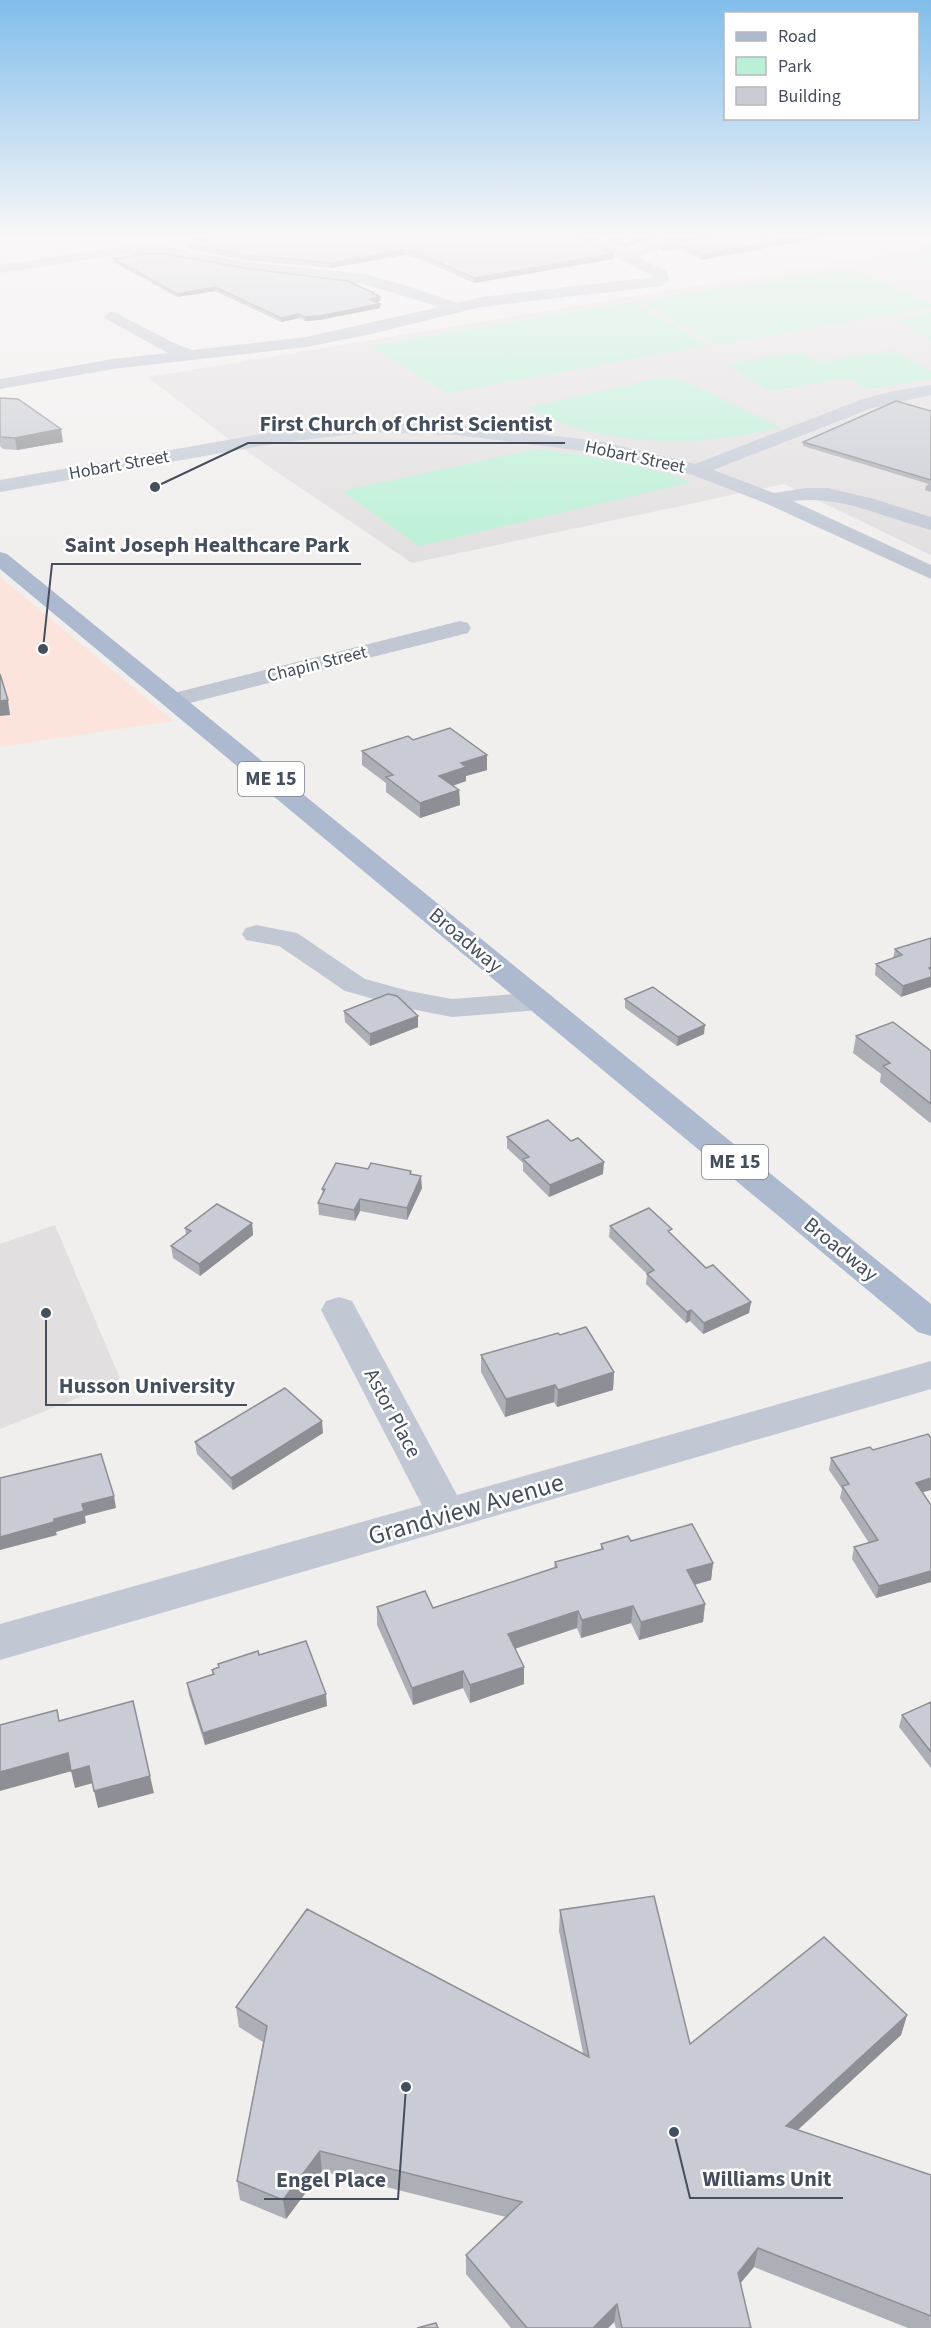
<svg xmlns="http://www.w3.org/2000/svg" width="931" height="2328" viewBox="0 0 931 2328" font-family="'Source Sans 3',sans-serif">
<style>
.education{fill:#e2dfe0}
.medical{fill:#fce4dd}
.green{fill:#baf0d6}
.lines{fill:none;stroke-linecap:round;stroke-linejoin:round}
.minor{fill:#c1c8d4;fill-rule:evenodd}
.major{fill:#acb9ce;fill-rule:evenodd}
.wall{fill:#adafb6}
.shaded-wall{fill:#8d8f94}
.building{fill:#c9ccd4;stroke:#8d8f94;stroke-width:1.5}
.labels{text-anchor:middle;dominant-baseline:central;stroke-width:5;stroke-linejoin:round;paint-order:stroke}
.far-street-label{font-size:18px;fill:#454e5c;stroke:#fff}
.shield{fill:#fff;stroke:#7d838d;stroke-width:1.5}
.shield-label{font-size:20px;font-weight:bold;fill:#454e5c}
.street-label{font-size:21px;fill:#454e5c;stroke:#fff}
.near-street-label{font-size:26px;fill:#454e5c;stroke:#fff}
.leader{fill:none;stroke:#454e5c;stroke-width:2}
.callout-dot{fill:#454e5c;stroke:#fff;stroke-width:2}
.callout-label{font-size:22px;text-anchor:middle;font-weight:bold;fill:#454e5c;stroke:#fff;stroke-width:5;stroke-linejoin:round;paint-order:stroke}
</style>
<rect width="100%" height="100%" fill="#f1eeee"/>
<path class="education" d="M931 247V555L784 484 412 563 224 436 148 377Z
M55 1225 121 1381 0 1429V1244Z"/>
<path class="medical" d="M0 577 173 721 0 747Z"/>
<path class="green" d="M931 243V266L891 257Z
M850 268 931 304V308L718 344 638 301Z
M631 302 709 345 447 393 370 346Z
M931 312V341L896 320Z
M893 350 931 371V379L867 389 848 378 770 391 725 364 801 352 819 362Z
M660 378 680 379 780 427C706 447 596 449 528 407Z
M537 449C589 456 642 464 692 482L419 546 342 491Z"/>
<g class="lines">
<path class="minor" d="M572 235H591L625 251 662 238 717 235 710 239 666 246 657 251 637 257 667 271 669 281 661 286 481 307 367 335 306 347 113 369 0 389V379L113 359 168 353 106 319 104 316 112 311 174 343 192 350 306 337 440 307 364 284 245 270 167 255H118L0 273V265L118 247H167L245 262 364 274 401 284 458 303 481 297 654 277Z
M931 385V395L872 408 713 470 774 493 807 488H828L874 499 931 517V530C884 518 843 495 793 501L931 565V579L765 503 690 474 599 453 456 435 370 432 278 443 0 492V480L278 431 370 422 456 425 599 441 695 464 860 400 889 392Z
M460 621 468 623 471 628 468 633 174 707 166 705 162 700 166 695Z
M256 925 297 933 365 979 409 991 452 999 540 992 551 995 555 1001 551 1007 540 1010 452 1017 406 1008 345 991 279 946 246 940 242 934 246 928Z
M339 1297 352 1301 457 1495 931 1361V1389L0 1660V1624L422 1505 321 1310 326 1301Z"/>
<path class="major" d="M0 552 7 554 931 1304V1336L918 1332 0 569Z"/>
</g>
<path class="wall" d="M181 235H577L613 259 474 283 420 259 404 255 331 268 245 260 188 249 187 244 196 242Z
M597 235H678L662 236 625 249Z
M711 236 701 260 679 248 661 251 662 246Z
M114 259 374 293V294L380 297V301L376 302 380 308 319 320 305 321 299 318 281 322 215 291 177 297 115 263Z
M0 398 63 442 17 450 3 449 0 446Z
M931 411V492L925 490 926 486 929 484 803 446V442Z
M413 740 487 770 466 776V781L453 786 459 790 460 805 420 818 386 792V783L362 765V751Z
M931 938 901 997 875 975 876 964 893 958 895 949Z
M625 999 704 1034 677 1046 625 1008Z
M344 1011 418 1016V1027L370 1046 345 1022Z
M856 1036 931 1051V1122L930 1123 880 1082 881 1074 853 1053Z
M507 1137 603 1174 549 1197 523 1171V1163L507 1148Z
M368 1169 412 1175 422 1188 407 1220 360 1211 355 1221 319 1215 318 1203 323 1194 322 1189Z
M252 1223 253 1235 200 1276 173 1258 171 1246 186 1235 185 1228Z
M610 1226 672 1235 706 1268 751 1302 749 1313 703 1334 690 1321 686 1323 646 1284 647 1274 609 1237Z
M481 1355 614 1372 613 1390 557 1407 554 1402 505 1417 481 1372Z
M323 1433 233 1490 197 1454 195 1442Z
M873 1450 922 1492 931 1505V1582L876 1598 852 1559 854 1547 869 1543 840 1498 842 1489 829 1470 831 1458Z
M631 1541 713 1563 711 1580 695 1585 705 1604 703 1622 639 1640 631 1623 581 1638 577 1628 515 1649 524 1667V1684L470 1703 463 1688 413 1705 377 1625V1607L433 1608 554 1568 555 1562 601 1549V1544Z
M259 1655 327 1706 205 1745 189 1695 187 1683 212 1675V1670L219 1667 218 1664Z
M931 1702V1768L899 1727 902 1715Z
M560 1910 690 2044 907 2015 901 2035 798 2130 931 2175V2328H908L754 2267 740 2283 751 2328H616L614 2322 608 2328H511L466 2274V2255L506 2217 322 2171 286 2219 240 2200 237 2181 263 2042 239 2027 236 2007 583 2053 559 1931Z"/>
<path class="shaded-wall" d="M650 235H662L625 249V244Z
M811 235H837L701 260 702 255Z
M679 244V248L661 251 662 246Z
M404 250V255L331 268 330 263Z
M613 254V259L474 283V278Z
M215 287V291L177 297V294Z
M380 297V301L370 303V299Z
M380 304V308L319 320 305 321V317Z
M299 314V318L281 322V318Z
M61 429 63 442 17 450 15 438Z
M8 700 10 715 0 716V701Z
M487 755V770L466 776V781L439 790V776L461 763Z
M459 790 460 805 420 818V803Z
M931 967V987L901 997 903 986Z
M418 1016V1027L370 1046V1034Z
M705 1025 704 1034 677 1046 678 1037Z
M604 1162 603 1174 549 1197 550 1185Z
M421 1176 422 1188 407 1220V1208Z
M360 1199V1211L355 1221 354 1210Z
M252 1223 253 1235 200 1276 199 1264Z
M751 1302 749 1313 703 1334 704 1323Z
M691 1310 690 1321 686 1323 687 1312Z
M614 1372 613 1390 557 1407 558 1390Z
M555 1385 554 1402 505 1417 506 1399Z
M322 1421 323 1433 233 1490 231 1478Z
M931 1478V1490L913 1495 916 1483Z
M114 1496 116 1508 85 1516 86 1523 56 1532 57 1535 0 1550V1537L54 1519 82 1504Z
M713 1563 711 1580 685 1587 687 1570Z
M931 1571V1582L876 1598 879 1586Z
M705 1604 703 1622 639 1640 641 1622Z
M633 1606 631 1623 581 1638 582 1620Z
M578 1611 577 1628 507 1651 508 1634Z
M524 1667V1684L470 1703V1685Z
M463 1671V1688L413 1705 412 1688Z
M326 1694 327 1706 205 1745 203 1733Z
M68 1753 72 1771 0 1791V1772Z
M89 1766 93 1783 75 1788 71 1771Z
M150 1776 154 1793 98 1808 94 1791Z
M907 2015 901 2035 781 2145 786 2126Z
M320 2151 322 2171 286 2219 283 2200Z
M758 2248 754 2267 734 2291 738 2273Z
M617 2304 614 2322 608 2328H593Z"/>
<path class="building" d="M191 235H577L613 254 474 278 420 254 404 250 330 263 245 255 187 244 203 241Z
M607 235H650L625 244Z
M713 235H811L702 255 679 244 662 246 667 243 711 236Z
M143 254H166L244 268 348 281 374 293H372L380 297 370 299 380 304 319 316 305 317 299 314 281 318 215 287 177 294 114 259Z
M0 398 18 399 61 429 15 438 1 437 0 436Z
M896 401 931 411V480L803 442Z
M0 674 8 700 0 701Z
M450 728 487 755 461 763 466 767 439 776 459 790 420 803 386 777 393 775 362 751 408 736 413 740Z
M931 938V967L929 968 931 970V977L903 986 876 964 902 955 895 949Z
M653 987 705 1025 678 1037 625 999Z
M388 994 397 996 418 1016 370 1034 344 1011Z
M893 1022 931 1051V1104L883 1066 890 1063 856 1036Z
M548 1120 571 1141 578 1138 604 1162 550 1185 523 1159 529 1157 507 1137Z
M336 1163 368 1169 371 1163 411 1171 410 1174 421 1176 407 1208 360 1199 354 1210 318 1203 325 1189H322Z
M217 1204 252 1223 199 1264 171 1246 191 1231 185 1228Z
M649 1208 672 1229 668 1231 706 1268 713 1265 751 1302 704 1323 691 1310 687 1312 647 1274 654 1270 610 1226Z
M586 1327 614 1372 558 1390 555 1385 506 1399 481 1355 558 1333 560 1335Z
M285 1388 322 1421 231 1478 195 1442Z
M928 1434 931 1438V1478L916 1483 931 1505V1571L879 1586 854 1547 878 1540 842 1486 849 1484 831 1458 870 1447 873 1450Z
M101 1454 114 1496 82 1504 84 1511 54 1519V1522L0 1537V1478Z
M692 1524 713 1563 687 1570 705 1604 641 1622 633 1606 582 1620 578 1611 508 1634 524 1667 470 1685 463 1671 412 1688 377 1607 425 1591 433 1608 557 1567 555 1562 603 1549 601 1544 628 1536 631 1541Z
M306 1641 326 1694 203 1733 187 1683 214 1674 212 1670 219 1667 218 1664 258 1651 259 1655Z
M133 1701 150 1776 94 1791 89 1766 71 1771 68 1753 0 1772V1725L57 1710 59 1721Z
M931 1702V1752L902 1715Z
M654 1896 690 2044 824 1937 907 2015 786 2126 931 2175V2316L758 2248 738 2273 751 2328H622L617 2304 593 2328H527L466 2255 522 2202 320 2151 283 2200 237 2181 267 2026 236 2007 307 1909 589 2057 560 1910Z
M436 2323 438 2328H417Z"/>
<linearGradient id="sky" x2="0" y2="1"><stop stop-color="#81bdeb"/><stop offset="0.42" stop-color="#f9f7f7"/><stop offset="1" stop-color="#f9f7f7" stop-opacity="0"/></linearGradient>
<rect width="931" height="561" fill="url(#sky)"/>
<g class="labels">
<g class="far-street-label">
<text transform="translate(635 457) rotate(12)">Hobart Street</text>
<text transform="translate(119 465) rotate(-10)">Hobart Street</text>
<text transform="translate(317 664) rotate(-14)">Chapin Street</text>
</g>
<g class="shield">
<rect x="238" y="762" width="66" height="34" rx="4.5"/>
<rect x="702" y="1145" width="66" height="34" rx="4.5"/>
</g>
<g class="shield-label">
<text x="271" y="779">ME 15</text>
<text x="735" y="1162">ME 15</text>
</g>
<g class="street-label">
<text transform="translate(466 940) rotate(40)">Broadway</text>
<text transform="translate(841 1249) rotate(39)">Broadway</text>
<text transform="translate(393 1413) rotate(62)">Astor Place</text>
</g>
<g class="near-street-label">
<text transform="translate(466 1509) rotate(-16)">Grandview Avenue</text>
</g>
</g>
<path class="leader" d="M155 487L248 443H565M43 649L52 564H361M46 1313L46 1405H247M674 2132L690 2198H843M406 2087L398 2199H264"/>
<g class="callout-dot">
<circle cx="155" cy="487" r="6"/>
<circle cx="43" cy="649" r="6"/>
<circle cx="46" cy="1313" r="6"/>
<circle cx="674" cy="2132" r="6"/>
<circle cx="406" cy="2087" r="6"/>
</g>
<g class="callout-label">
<text x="406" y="431">First Church of Christ Scientist</text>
<text x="207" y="552">Saint Joseph Healthcare Park</text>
<text x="147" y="1393">Husson University</text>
<text x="767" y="2186">Williams Unit</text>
<text x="331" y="2187">Engel Place</text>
</g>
<rect x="724" y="12" width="195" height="108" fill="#ffffff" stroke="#b5b8be" stroke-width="1.5"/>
<rect x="736" y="32" width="30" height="9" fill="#acb9ce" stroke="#b5b8be" stroke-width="1.5"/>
<text x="778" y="42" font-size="18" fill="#454e5c">Road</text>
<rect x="736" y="57" width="30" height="18" fill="#baf0d6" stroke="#b5b8be" stroke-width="1.5"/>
<text x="778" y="72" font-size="18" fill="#454e5c">Park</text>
<rect x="736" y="87" width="30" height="18" fill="#c9ccd4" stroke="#b5b8be" stroke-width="1.5"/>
<text x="778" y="102" font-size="18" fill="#454e5c">Building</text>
</svg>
